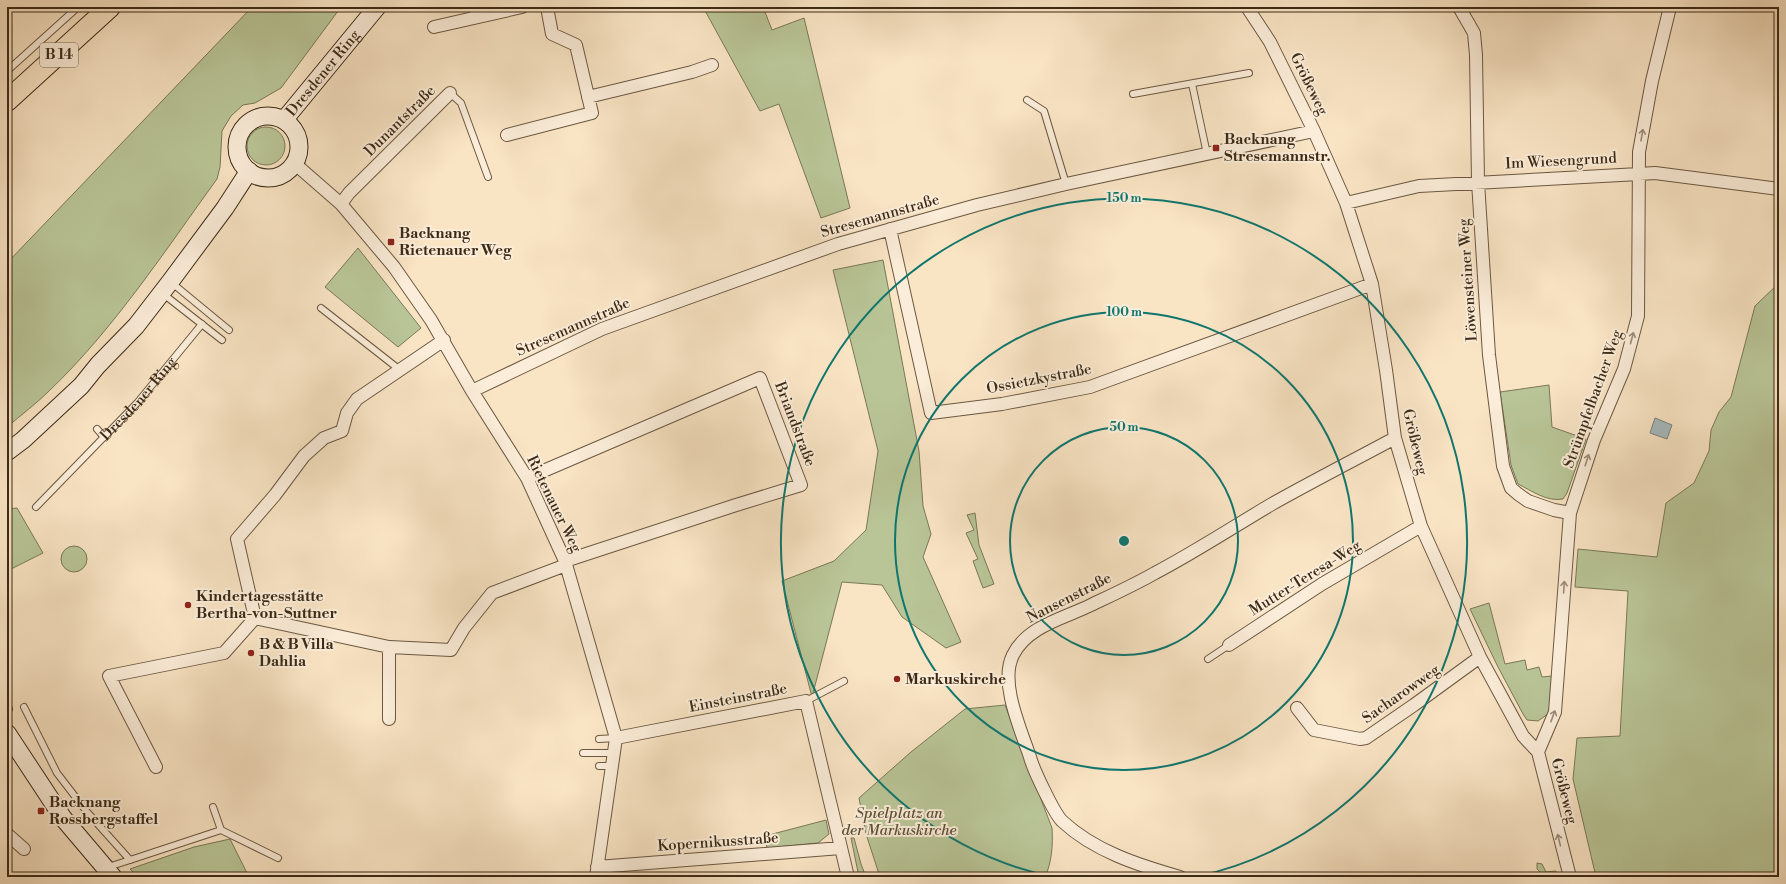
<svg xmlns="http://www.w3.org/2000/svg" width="1786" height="884" viewBox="0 0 1786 884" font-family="'Libre Bodoni',serif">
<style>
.green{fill:#b9c597;stroke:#7a7856}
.water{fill:#a4bbbf;stroke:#7a817b}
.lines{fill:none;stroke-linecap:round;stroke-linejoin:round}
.lane-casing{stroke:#6b5842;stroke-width:8}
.street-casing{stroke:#6b5842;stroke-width:14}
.secondary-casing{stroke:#3c2a16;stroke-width:19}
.primary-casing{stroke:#3c2a16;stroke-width:22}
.lane{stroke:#fbedd9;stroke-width:6}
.street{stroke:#fbedd9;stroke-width:12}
.secondary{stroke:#fbedd9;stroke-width:17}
.primary{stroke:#f9e4c4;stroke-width:20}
.oneway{stroke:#9c8c78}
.ring{fill:none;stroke:#0f766e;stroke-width:2}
.poi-dot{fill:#8f2418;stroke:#fbedd9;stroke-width:1.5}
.labels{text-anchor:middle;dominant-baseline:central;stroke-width:4;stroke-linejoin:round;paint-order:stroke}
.shield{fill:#fbedd9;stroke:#756450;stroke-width:1}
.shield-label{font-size:14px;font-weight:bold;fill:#3c2a16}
.street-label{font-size:15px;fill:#3c2a16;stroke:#fbedd9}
.poi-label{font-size:15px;font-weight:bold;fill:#3c2a16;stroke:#fbedd9;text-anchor:start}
.park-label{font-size:15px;font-style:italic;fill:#5b5136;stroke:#fbedd9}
.centre{fill:#0f766e;stroke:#fbedd9;stroke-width:2}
.ring-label{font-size:12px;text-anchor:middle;font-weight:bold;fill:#0f766e;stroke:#fbedd9;stroke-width:4;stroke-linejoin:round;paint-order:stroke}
</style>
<rect width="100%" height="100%" fill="#f9e4c4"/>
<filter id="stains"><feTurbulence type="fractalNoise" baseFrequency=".005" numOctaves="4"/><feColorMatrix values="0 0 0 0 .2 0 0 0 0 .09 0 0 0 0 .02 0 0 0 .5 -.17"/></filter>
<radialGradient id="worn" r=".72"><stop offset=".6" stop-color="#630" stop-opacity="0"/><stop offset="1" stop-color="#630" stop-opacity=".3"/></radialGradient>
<path class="green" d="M252 7H341L281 88 255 103 243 105 231 116 222 131 220 167 217 179C164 252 114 329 49 391 36 404 21 415 7 427V263Z
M703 7H763L772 30 804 18 850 208 821 218 779 104 760 111Z
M247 146a19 19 0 1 1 38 0a19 19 0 1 1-38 0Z
M358 248 421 328 398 347 325 287Z
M883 260 919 451 923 506 931 534 923 557 961 642 946 648 902 617 882 585 842 582 812 697 782 581 834 561 866 530 878 451 833 270Z
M1779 283V877H1596L1573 779 1577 738 1620 736 1628 591 1575 587 1578 549 1657 557 1666 503 1694 483 1709 451 1711 430 1719 412 1731 397 1755 306Z
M1549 385 1552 427 1586 439 1567 493 1563 499C1547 502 1532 491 1518 484L1511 465 1500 392Z
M17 508 43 553 7 571V509Z
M975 513 979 545 994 584 983 588 973 561 978 559 966 533 974 530 967 515Z
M61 559a13 13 0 1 1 26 0a13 13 0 1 1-26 0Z
M1489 603 1505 664 1525 660 1527 670 1539 667 1542 677 1552 676 1551 705 1548 714 1538 721 1527 720 1523 714 1498 667 1470 609Z
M1005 705 1052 828C1053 844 1052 862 1045 877H880L866 834 859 798 911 752 965 709Z
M826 820 829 834 818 843 767 848 765 836Z
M851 838H854L861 864 866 877H859Z
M230 839 249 877H138L130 869 194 847Z
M1537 863 1542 864 1546 872 1556 871 1557 877H1523L1527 874 1532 873 1535 877 1539 876 1540 872 1537 869Z"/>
<path class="water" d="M1655 418 1672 425 1667 439 1650 433Z"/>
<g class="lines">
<g class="lane-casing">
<g id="lane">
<path d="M472 8 475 18"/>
<path d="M7 71 78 7"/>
<path d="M1192 84 1207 154"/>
<path d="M450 93 461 103 488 177"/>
<path d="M1133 94 1249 73"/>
<path d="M1027 100 1044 111 1066 184"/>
<path d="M172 283 229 330"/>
<path d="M162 293 222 340"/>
<path d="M321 308 400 370"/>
<path d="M97 429 104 437"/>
<path id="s1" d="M36 507 138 402 202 324"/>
<path d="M1208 659 1229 645"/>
<path d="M806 701 844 681"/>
<path d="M7 703 9 709 7 710"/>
<path d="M24 707 57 773 87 812 130 860 108 867"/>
<path d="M599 739 616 738"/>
<path d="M583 753H614"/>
<path d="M599 766H613"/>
<path d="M221 830 278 858"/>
<path d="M130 860 221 830 213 807"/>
</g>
</g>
<g class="street-casing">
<path id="street" d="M1247 7 1270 42 1314 131 1346 203 1372 284 1386 370 1395 438 1421 526 1480 657 1523 736 1538 752 1570 877
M1459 7 1474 33 1476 55 1478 182 1489 355 1503 466 1511 488 1518 494 1528 501 1554 510 1570 513
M434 27 522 7
M588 97 692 72 712 65
M507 135 592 113 576 45 552 34 547 7
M294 163 341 204 394 267 431 320 472 391 527 478 565 561 616 738 596 877
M1346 203 1419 186 1639 174 1655 173 1779 189
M341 204 349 193 450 93
M890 229 931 413 1002 404 1090 387 1372 284
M472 391 602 329 838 244 977 205 1066 184 1314 131
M527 478 760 378 801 485 733 506 565 561
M255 618 389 647 451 650 464 628 492 593 566 565
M1229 645 1322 584 1421 526
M389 647V719
M1297 708 1314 730 1360 739 1366 738 1414 705 1480 657
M616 738 806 701 848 877
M1538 752 1555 712 1570 513 1594 440 1624 369 1638 316 1639 152 1652 81 1670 7
M156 767 109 676 224 653 255 618 237 539 275 495 304 456 324 438 342 431 347 413 357 399 444 340
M7 834 24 849
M597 867 841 848
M1180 877C1138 865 1094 851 1062 821 1054 813 1033 769 1030 757 1021 730 999 682 1013 655 1027 626 1065 618 1091 605 1112 595 1134 585 1155 573 1195 552 1233 527 1272 504 1313 481 1354 460 1395 438"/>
</g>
<g class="secondary-casing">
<g id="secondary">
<circle cx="268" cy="147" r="31"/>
<path id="s2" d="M284 120 377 7"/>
<path d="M7 452 23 440 81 386 98 365 136 326 170 282 225 208 249 171"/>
<path d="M7 733 63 818 113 877"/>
</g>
</g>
<g class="primary-casing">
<path id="primary" d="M7 101 110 7"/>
</g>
<use href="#lane" class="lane"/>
<use href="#street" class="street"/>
<use href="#secondary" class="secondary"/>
<use href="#primary" class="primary"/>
</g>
<defs><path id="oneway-shaft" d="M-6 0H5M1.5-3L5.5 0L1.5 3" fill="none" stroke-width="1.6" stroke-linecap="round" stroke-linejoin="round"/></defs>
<g class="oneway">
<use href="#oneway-shaft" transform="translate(1642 135) rotate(-80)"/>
<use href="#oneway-shaft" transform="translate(1632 338) rotate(-75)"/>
<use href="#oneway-shaft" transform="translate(1587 460) rotate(-72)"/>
<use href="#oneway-shaft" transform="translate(1564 587) rotate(-86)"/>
<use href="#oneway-shaft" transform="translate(1553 716) rotate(-70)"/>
<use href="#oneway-shaft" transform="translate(1559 840) rotate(-104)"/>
</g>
<g class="ring">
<circle cx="1124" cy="541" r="114"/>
<circle cx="1124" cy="541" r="229"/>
<path d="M1053 877A343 343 0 1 1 1195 877"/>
</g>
<g class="poi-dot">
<rect x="1212" y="144" width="8" height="8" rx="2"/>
<rect x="387" y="238" width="8" height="8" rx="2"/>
<circle cx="188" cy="605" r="4"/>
<circle cx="251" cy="653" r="4"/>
<circle cx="897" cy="679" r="4"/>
<rect x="37" y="807" width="8" height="8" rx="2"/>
</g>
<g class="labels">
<rect class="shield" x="40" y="43" width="38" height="24" rx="3"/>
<g class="shield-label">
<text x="59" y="55">B 14</text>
</g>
<g class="street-label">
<text stroke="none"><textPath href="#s2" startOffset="61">Dresdener Ring</textPath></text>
<text transform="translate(1309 84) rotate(64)">Größeweg</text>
<text transform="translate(400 121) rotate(-45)">Dunantstraße</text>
<text transform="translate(1561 161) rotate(-3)">Im Wiesengrund</text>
<text transform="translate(880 216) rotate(-16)">Stresemannstraße</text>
<text transform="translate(1468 280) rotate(-94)">Löwensteiner Weg</text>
<text transform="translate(573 327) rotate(-24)">Stresemannstraße</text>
<text transform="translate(1039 379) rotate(-11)">Ossietzkystraße</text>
<text stroke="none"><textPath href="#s1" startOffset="149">Dresdener Ring</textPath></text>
<text transform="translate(1593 399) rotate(-70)">Strümpfelbacher Weg</text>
<text transform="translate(795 424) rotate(69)">Briandstraße</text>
<text transform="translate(1415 442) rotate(77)">Größeweg</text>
<text transform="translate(554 504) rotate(64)">Rietenauer Weg</text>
<text transform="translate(1305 578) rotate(-32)">Mutter-Teresa-Weg</text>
<text transform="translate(1069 598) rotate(-27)">Nansenstraße</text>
<text transform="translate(1401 694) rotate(-35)">Sacharowweg</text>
<text transform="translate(738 698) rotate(-11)">Einsteinstraße</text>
<text transform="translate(1564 791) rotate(76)">Größeweg</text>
<text transform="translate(718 842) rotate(-4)">Kopernikusstraße</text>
</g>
<g class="poi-label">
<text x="1224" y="139">Backnang<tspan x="1224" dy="17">Stresemannstr.</tspan></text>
<text x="399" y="233">Backnang<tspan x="399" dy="17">Rietenauer Weg</tspan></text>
<text x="196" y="596">Kindertagesstätte<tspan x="196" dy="17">Bertha-von-Suttner</tspan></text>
<text x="259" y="644">B &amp; B Villa<tspan x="259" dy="17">Dahlia</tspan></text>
<text x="905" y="679">Markuskirche</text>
<text x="49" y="802">Backnang<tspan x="49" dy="17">Rossbergstaffel</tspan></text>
</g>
<g class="park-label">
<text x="899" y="813">Spielplatz an<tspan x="899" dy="17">der Markuskirche</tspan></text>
</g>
</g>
<circle cx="1124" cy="541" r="6" class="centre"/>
<g class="ring-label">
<text x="1124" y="202">150 m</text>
<text x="1124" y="316">100 m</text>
<text x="1124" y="431">50 m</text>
</g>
<rect width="1786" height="884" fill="none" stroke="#f9e4c4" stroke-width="24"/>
<rect x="8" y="8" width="1770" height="868" fill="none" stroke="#3c2a16" stroke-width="2"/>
<rect x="12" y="12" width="1762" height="860" fill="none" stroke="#3c2a16"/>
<rect width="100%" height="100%" filter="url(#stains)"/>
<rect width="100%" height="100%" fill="url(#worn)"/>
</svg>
